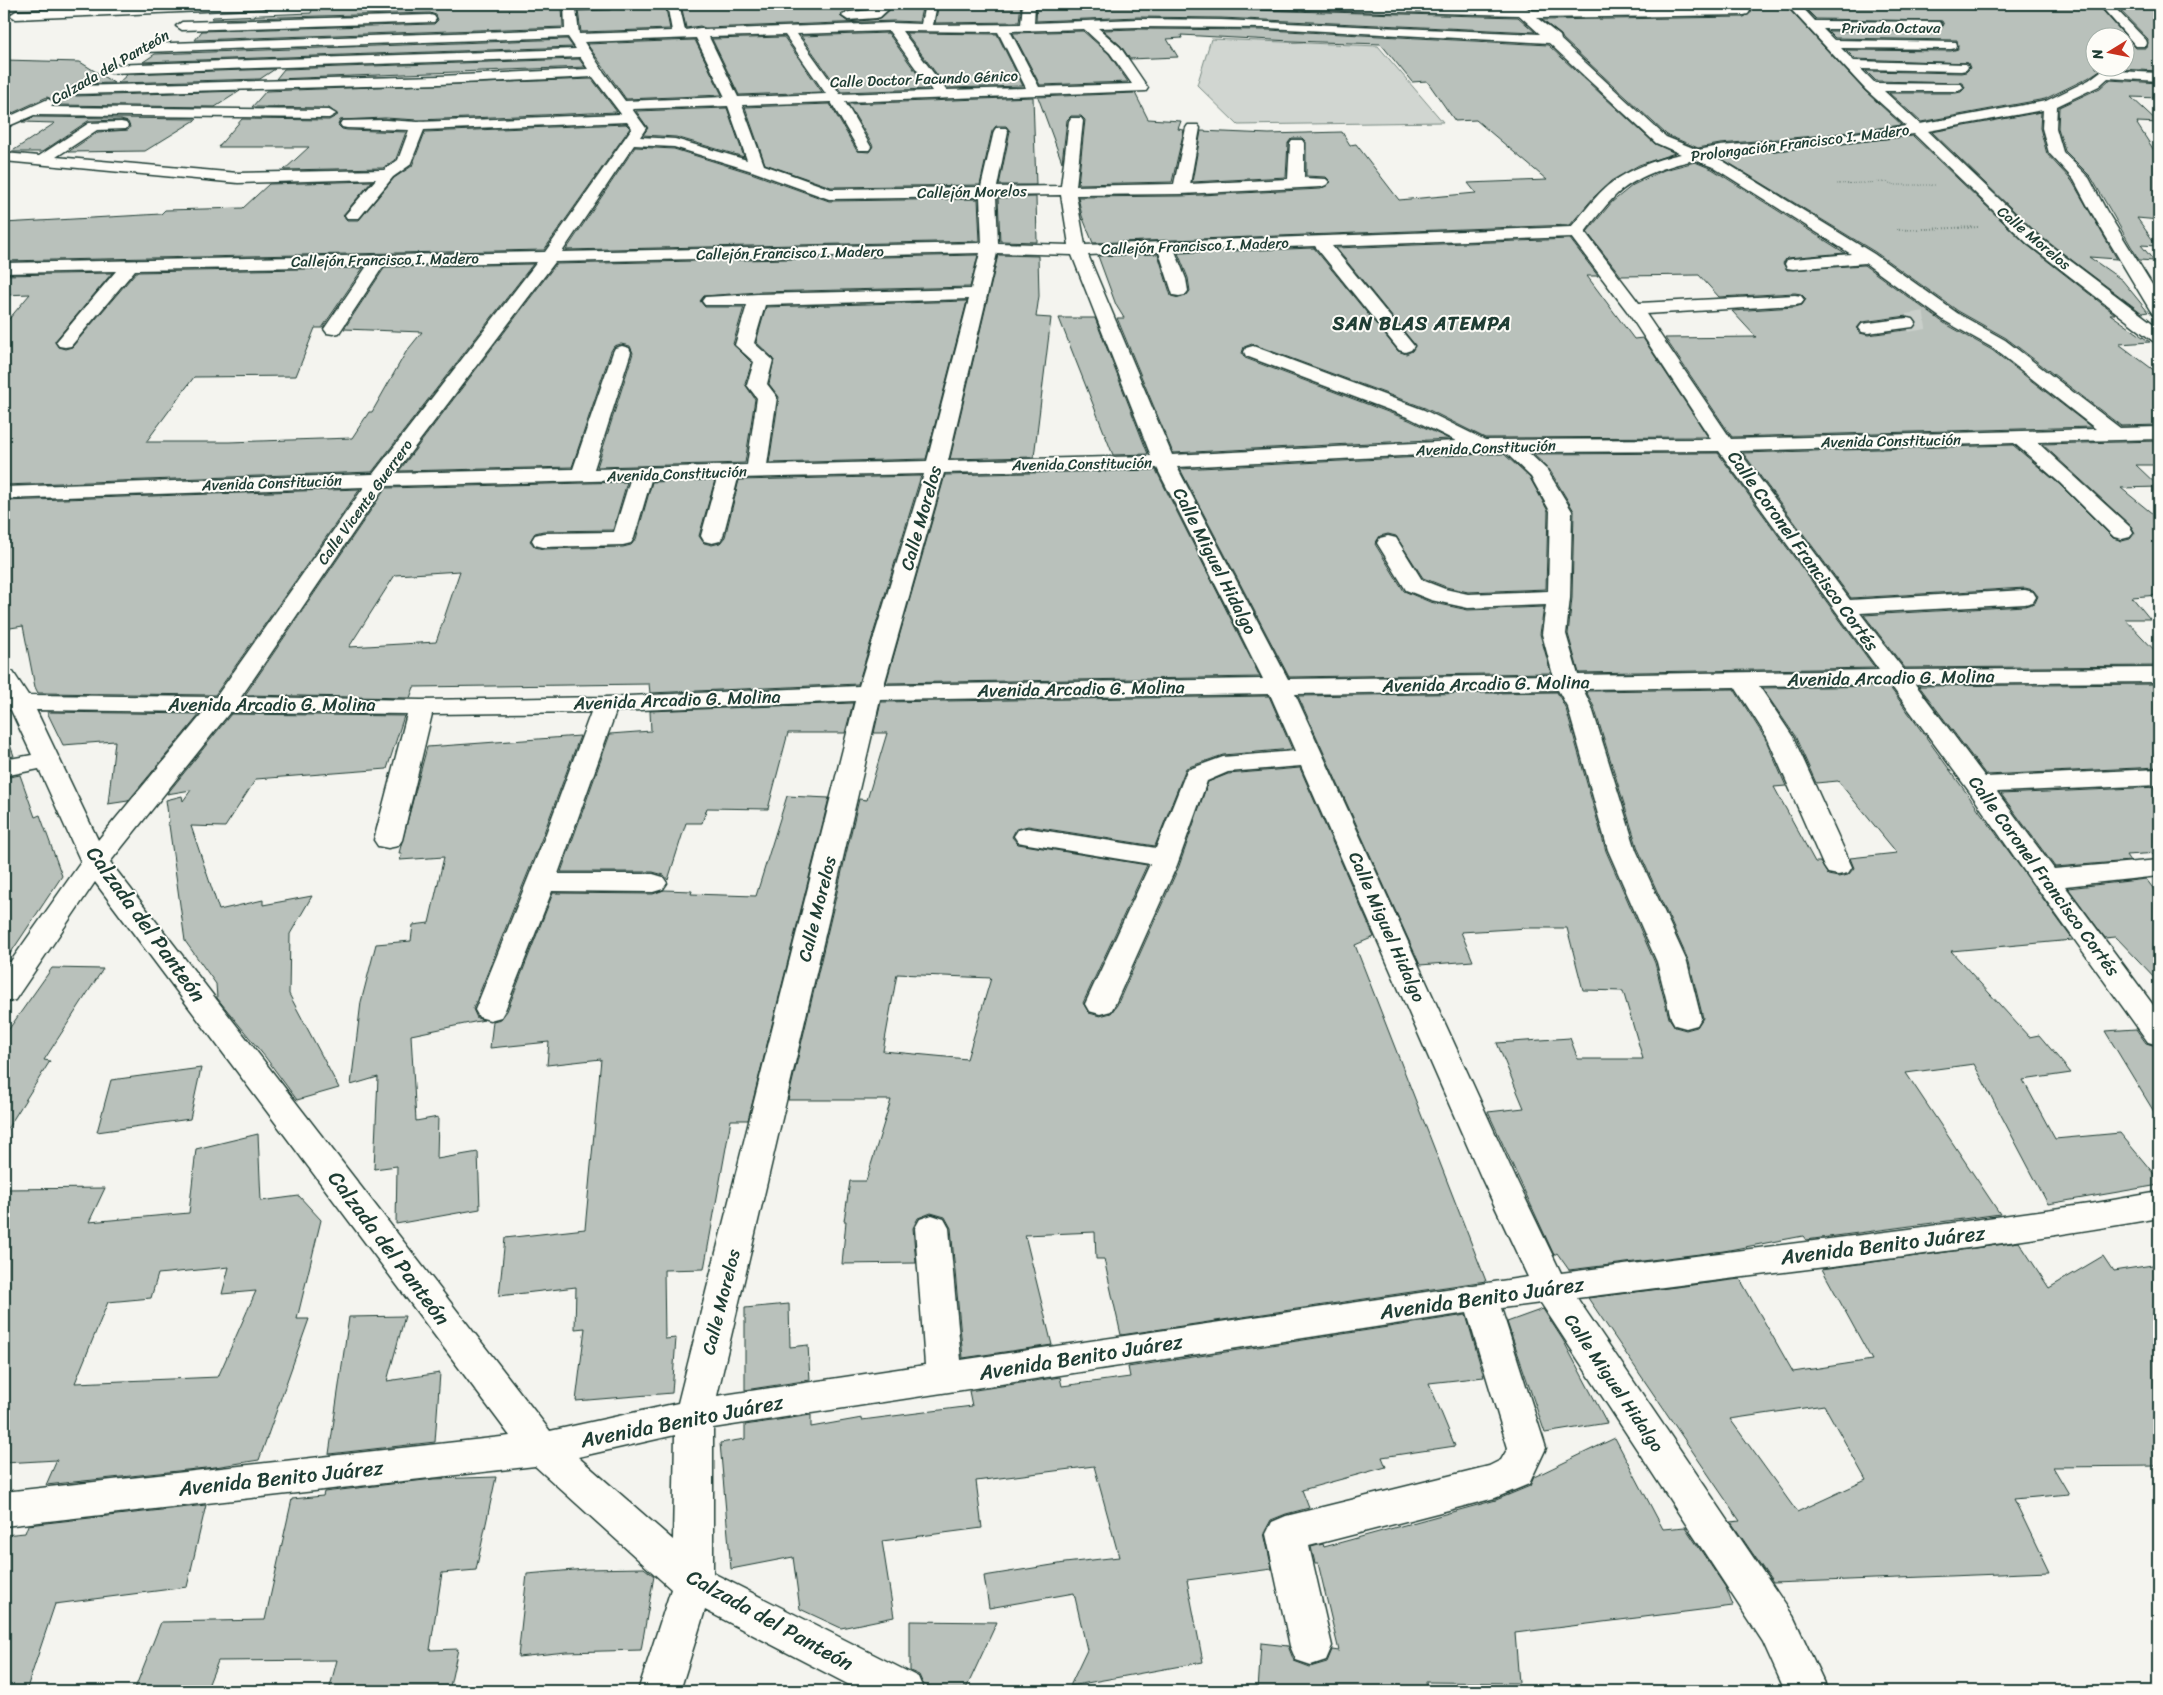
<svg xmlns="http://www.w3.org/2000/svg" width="2163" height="1695" viewBox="0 0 2163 1695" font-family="Sriracha,sans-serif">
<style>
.green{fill:#d1d6d1;stroke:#788a82}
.building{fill:#b9c1bb;stroke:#1f3d34;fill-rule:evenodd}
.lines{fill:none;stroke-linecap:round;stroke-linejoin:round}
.minor-tunnel{stroke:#c9cfca;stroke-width:18;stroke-dasharray:18 9;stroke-linecap:butt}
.minor-casing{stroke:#1f3d34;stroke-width:3}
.path-far1{stroke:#1f3d34;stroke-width:1;stroke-dasharray:0.5 2;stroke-linecap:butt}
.path{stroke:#1f3d34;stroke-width:2;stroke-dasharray:0.5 2.5;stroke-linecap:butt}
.minor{fill:#fdfcf7;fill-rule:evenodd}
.labels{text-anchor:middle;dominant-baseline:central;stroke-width:4;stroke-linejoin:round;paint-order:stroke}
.far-street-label{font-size:15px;fill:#1f3d34;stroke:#fdfcf7}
.street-label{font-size:18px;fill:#1f3d34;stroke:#fdfcf7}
.far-district-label{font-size:19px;font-weight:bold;letter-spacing:1px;fill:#1f3d34;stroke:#fdfcf7}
.near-street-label{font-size:21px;fill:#1f3d34;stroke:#fdfcf7}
</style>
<rect width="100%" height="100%" fill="#f4f4ef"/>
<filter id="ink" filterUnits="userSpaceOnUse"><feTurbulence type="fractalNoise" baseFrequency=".02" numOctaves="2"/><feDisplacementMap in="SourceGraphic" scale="10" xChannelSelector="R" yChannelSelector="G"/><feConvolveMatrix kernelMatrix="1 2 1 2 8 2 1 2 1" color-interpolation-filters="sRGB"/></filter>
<g filter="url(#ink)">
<path class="green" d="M4 4H216L4 13Z
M1211 39 1378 46 1443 122 1238 125 1197 85Z"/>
<path class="building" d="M314 4H559L558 7H562L563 27 195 40 202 31 434 24 438 20 436 15 430 13 211 19 213 17 311 13Z
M656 4H665L670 29 581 32 578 11 610 10 617 5Z
M681 4H878L869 8 845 12 840 16 848 22 880 19 896 4H923L919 22 893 21 705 28 700 26 686 28Z
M939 4H1021L1019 22 935 23Z
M1037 4 1241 6 1248 10 1518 17 1535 32 1221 18 1138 17 1036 21Z
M1525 4H1784L1865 91 1902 125 1826 135 1720 144 1698 148 1667 135 1563 39 1561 35 1542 20 1744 17 1752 12 1750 7 1531 8Z
M1801 4H2097L2136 48H2147L2148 39 2114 4 2152 7 2159 17V71L2120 69V68H2126V38H2096V68H2103L2088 78 2045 99 1921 122 1889 93H1956L1961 92 1965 88 1963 83 1876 81 1866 71 1961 73 1966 72 1970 68 1968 63 1855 59 1846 50 1951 51 1958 49 1957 40 1835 38 1828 31H1936L1944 25 1942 21 1816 19Z
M1138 29 1268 30 1548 45 1655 144 1675 153 1639 165 1611 181 1594 197 1570 225 1093 243 1082 216 1078 197 1181 196 1321 189 1331 182 1326 177 1306 176V142L1302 138H1292L1288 143 1286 177 1192 182 1201 131 1269 134 1342 132 1350 145 1356 144 1399 200 1476 193 1468 183 1547 180 1476 120 1455 121 1427 81 1412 82 1381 44 1291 41 1181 35 1182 38 1167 39 1178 57 1130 59 1121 46 1103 30Z
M1083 31 1109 54 1128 82 1040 85 1013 33Z
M888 33 928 89 841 92 801 36Z
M906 33 997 34 1023 86 947 88Z
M784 37 822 92 739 95 712 39Z
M567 39 573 47 143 62 155 54Z
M695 40 722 95 626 99 587 44Z
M579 59 585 67 276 79 284 69Z
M4 60 80 62 114 83 75 84 67 91 76 96 240 91 215 107 55 105 56 101 47 97 4 117Z
M275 69 260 79 118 83 128 74Z
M592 79 617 112 418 120 385 118 340 120 338 125 342 129 347 130 406 132 396 159 383 168 284 170 309 147H218L242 119 329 120 338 115 329 108 252 107 266 91Z
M2109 80 2159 83V98L2131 97 2159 123 2137 122 2138 124H2137L2159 158V220L2137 218 2157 246 2141 245 2154 261 2139 260 2091 177 2065 151 2058 128 2059 107 2100 88Z
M1135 93 1148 119 1181 121 1178 129 1184 130 1172 182 1078 184 1085 120 1081 116H1071L1067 120 1062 162 1038 97Z
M1033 97 1036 185H999L1010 131 1006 126H996L992 131 980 185 831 187 765 164 745 107 830 104 857 151 869 152 873 146 848 104Z
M727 108 744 157 676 137 643 135 648 128 636 111Z
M2041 112 2040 128 2047 154 2072 181 2117 259 2089 257 2122 280 2148 312 2142 313 2040 236 1932 132Z
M34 117 197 119 145 151 68 152 98 132 128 130 130 127 128 122 121 120 88 121 42 152H11L55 123 22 122Z
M626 124 630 128 544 250 4 261V223L161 214 165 210 243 208 269 184 372 181 343 215 347 220H359L394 178 412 166 425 132Z
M1913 136 2026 244 2115 314H2110L2150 342 2119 344 2159 374V425L2121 426 2006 338 1958 311 1875 252 1719 157Z
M635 147 674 149 751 173 829 201 978 199 980 241 566 250Z
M1695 162 1712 169 1845 253 1787 258 1783 263 1787 270 1864 265 1944 323 1992 350 2091 427 1732 437 1665 338 1756 337 1732 311 1795 307 1802 305 1806 299 1801 294 1795 293 1719 297 1699 275 1621 276 1587 232 1612 202 1633 185 1664 170ZM1907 316 1913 317 1918 322 1913 329 1868 335 1860 333 1857 328 1862 322Z
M1036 197 1037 242 1000 241 998 198Z
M1570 239 1598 276H1587L1634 339 1643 338 1708 437 1485 438 1425 408 1252 344 1244 347 1242 353 1245 358 1409 420 1449 439 1173 453 1117 318H1124L1116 305 1098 256 1158 254 1171 296 1179 298 1186 296 1190 291 1188 278 1178 253 1314 248 1398 351 1406 354 1412 351 1415 345 1336 248Z
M978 255 970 287 758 292 704 296 700 301 705 307H744L733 344 752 363 745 384 755 399 745 463 597 467 633 353 630 346 621 344 614 346 611 351 572 467 399 471 556 264Z
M998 255 1038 256 1039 296 1036 317 1051 318 1034 457 950 459Z
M533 264 372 472 4 485V325L30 294 4 295V275L112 273 55 341 58 347 65 349 72 347 136 272 363 268 322 328H315L296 376 194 377 146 442H229L352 438 369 412H372L406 352 422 332 344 329 385 267Z
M967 301 926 459 769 463 779 397 769 384 774 359 756 342 766 307Z
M1059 318H1095L1148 454 1113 455Z
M2159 441V465H2136L2159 487 2121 488 2159 519V595L2132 597 2150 619H2125L2159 655V666L1905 668 1864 615 2025 606 2035 603 2038 596 2033 590 2025 588 1851 598 1743 453 2013 445 2059 484 2113 538 2122 541 2130 539 2135 533 2131 526 2042 444Z
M1718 453 1875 668 1579 673 1568 634 1572 598 1574 511 1549 469 1533 454Z
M1483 454H1504L1530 478 1548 511 1546 589 1468 592 1446 587 1423 578 1396 536 1388 534 1380 536 1375 544 1404 591 1430 602 1468 610 1544 607 1540 634 1551 673 1289 677 1180 469Z
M1156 470 1260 677 886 683 945 475Z
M921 476 858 684 650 693 649 684 414 687 410 698 245 695 386 488 627 482 613 530 543 531 535 533 530 541 535 547 543 549 623 547 631 545 636 539 652 482 715 480 699 536 704 543 712 545 720 543 725 537 739 480ZM460 571 436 642 349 647 395 575Z
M360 489 215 695 38 693 35 687 23 626 4 629V501Z
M2159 684V767L1986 775 1919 686Z
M1889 686 2073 940 1951 951 2029 1037 2039 1035 2071 1073 2023 1080 2055 1139 2120 1133 2159 1180V1185L2048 1204 1974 1064 1906 1073 2000 1214 1806 1240 1803 1236 1724 1251 1569 1270 1557 1253 1554 1255 1488 1112 1524 1108 1497 1043 1570 1038 1578 1059H1643L1623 991 1583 990 1567 928H1528L1461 932 1473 961 1420 965 1298 696 1557 692 1566 709 1606 851 1655 963 1669 1018 1675 1027 1686 1030 1697 1027 1703 1018 1689 962 1638 849 1594 707 1586 691 1734 689 1765 738 1786 786 1774 787 1815 862H1820L1828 875 1838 877 1848 875 1854 868 1850 858 1897 853 1838 781 1816 783 1795 736 1762 688Z
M1269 696 1292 749 1223 755 1186 768 1155 846 1028 826 1016 829 1012 837 1018 844 1147 865 1083 1003 1089 1013 1100 1016 1111 1013 1117 1005 1179 866 1208 782 1228 774 1300 768 1374 937 1355 945 1486 1281 1121 1335 1104 1259H1096L1095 1232 1025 1235 1052 1345 963 1358 951 1228 945 1217 931 1213 918 1218 913 1228 916 1263 842 1264 846 1221H844L850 1181H866L891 1100H788L859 799 867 800 887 733H874L881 702ZM897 974 991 978 967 1059 883 1051Z
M853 703 845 733H788L768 809 707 808 702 823H686L668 880 664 875 653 872H561L610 734 651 731 650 711Z
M47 712 200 714 128 801 108 804 115 741 63 745Z
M231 714 404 716 387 769 256 779 225 827 191 826 219 910 263 900V905L312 896 290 934 289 994 339 1088 297 1100 266 1058 217 998 216 984 185 941 169 825H167L169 822 166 800 182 796 183 801 191 790 167 794Z
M580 736 542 838 473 1009 477 1018 484 1020 411 1035 416 1121 438 1117 437 1159 478 1152 480 1209 396 1224 397 1166 374 1169 378 1077 351 1085 361 1002 376 944 411 941 413 925 429 923 444 857 400 860 402 853H399L427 747Z
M9 742 14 756 4 758V743Z
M20 775 35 817 40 815 62 876 4 963V778Z
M2159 787V853L2126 855 2130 861 2055 867 2001 794Z
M787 796 829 798 748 1120H731L704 1269 664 1270 665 1339 676 1338 672 1393 576 1401 585 1328 575 1329 576 1287 499 1296 505 1238 585 1229 601 1059 547 1065 549 1042 490 1048 493 1021 501 1019 507 1011 553 893 653 894 664 890 692 891 691 894 756 896Z
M2146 879 2159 896V982L2116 937 2105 938 2068 888Z
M52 968 103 969 44 1060 50 1061 4 1134V1036Z
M2136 1029 2146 1043 2159 1047V1120L2105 1031Z
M201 1068 190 1119 97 1132 111 1080Z
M258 1134 261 1201 299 1196 321 1220 297 1319H309L259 1460 215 1467 46 1485 57 1460 4 1463V1189L105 1188 89 1222 189 1213 196 1149ZM229 1267 222 1294 256 1291 218 1377 75 1383 108 1302 151 1298 158 1274Z
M2019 1242 2049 1288 2103 1256 2113 1271 2159 1264V1466L2053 1467 2069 1494 2014 1499 2049 1572 1773 1583 1731 1522 1740 1521 1588 1298 1740 1279 1793 1372 1872 1360 1822 1269ZM1824 1405 1866 1480 1797 1512 1730 1419Z
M789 1304 790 1347 808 1345 810 1380 745 1390V1308Z
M1543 1309 1563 1340 1607 1423 1545 1433 1507 1322Z
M1466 1315 1484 1377 1429 1383 1455 1446 1382 1457 1386 1467 1302 1490 1309 1508 1286 1514 1271 1520 1264 1533 1272 1569 1187 1580 1203 1662 1070 1686 1087 1650 1074 1593 989 1608 984 1576 1065 1563 1119 1557 1094 1466 976 1481 982 1528 882 1541 894 1617 841 1628 800 1609 793 1557 731 1569 720 1443 745 1439V1425L811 1415V1427L862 1418V1420L972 1406 969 1391 1060 1377 1062 1386 1130 1377 1128 1367Z
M405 1316 387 1381 440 1373 435 1442 329 1454 349 1317Z
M1615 1438 1663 1529 1685 1527 1726 1588 1733 1606 1515 1633 1519 1683 1426 1682 1427 1691H1258L1261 1643 1288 1646 1294 1661 1310 1667 1327 1662 1332 1650 1339 1651 1318 1563H1315L1311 1547 1323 1544 1324 1547 1496 1500 1530 1486 1534 1477Z
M496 1477 476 1570 442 1573 430 1650 458 1649 449 1691H329L337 1660 218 1661 206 1691H134L161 1622 265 1620 292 1499 323 1496 324 1492 433 1479Z
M206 1505 187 1587 55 1604 26 1691H4V1535L25 1533 28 1525Z
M644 1568 654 1576 641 1650 566 1652 518 1657 527 1574 586 1569Z
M910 1621 997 1622 965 1691H940L923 1684 919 1675 910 1671Z"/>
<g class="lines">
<path class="minor-tunnel" d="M1907 323 1926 320"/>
<g class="minor-casing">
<path id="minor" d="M192 4H277L271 8 16 19 10 15 16 11Z
M564 4H616L610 8 576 9 579 34 672 31 667 4H679L685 30 700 28 705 30 893 23 921 24 925 4H937L933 25 1021 24 1023 4H1035L1034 23 1138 19 1221 20 1540 34 1519 15 1248 8 1242 4H1382L1511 7 1509 4H1522L1530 10 1748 8 1750 11 1748 14 1744 15 1537 18 1560 36 1561 40 1666 137 1698 150 1720 146 1826 137 1906 126 1866 90 1786 4H1799L1815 21 1940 22 1942 25 1936 29H1823L1834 40 1956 42 1957 45 1956 48 1951 49 1841 48 1854 61 1966 64 1968 67 1966 70 1961 71 1861 69 1875 83 1961 84 1963 87 1961 90 1956 91H1884L1920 124 2046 101 2089 80 2105 68H2118L2117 71 2159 73V81L2108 78 2099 86 2057 106 2056 128 2063 152 2089 178 2106 210 2159 296V315L2153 314 2150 310 2090 210 2074 180 2049 153 2042 128 2043 110 1928 131 2039 237 2159 328V342L2153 341 2027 243 1914 134 1826 145 1712 156 1723 161 1874 254 1957 313 2005 340 2120 428 2159 427V439L2037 442 2130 527 2133 532 2130 537 2122 539 2114 537 2060 483 2014 443 1739 451 1850 600 2025 590 2033 592 2036 597 2033 602 2025 604 1860 613 1904 670 2159 668V682L1915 684 1985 777 2159 769V785L1997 792 2054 869 2159 860V876L2065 886 2159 1013V1045L2148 1042 2036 886 2034 885 1969 791 1890 684 1759 686 1793 737 1852 867 1848 873 1838 875 1828 873 1824 867 1767 737 1735 687 1583 689 1592 708 1636 850 1687 962 1701 1018 1697 1025 1686 1028 1675 1025 1671 1018 1657 962 1608 850 1568 708 1558 690 1295 694 1515 1177 1561 1273 1909 1229 2096 1203 2159 1192V1218C1966 1252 1771 1273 1577 1298L1793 1616 1828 1691H1785L1763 1642 1541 1303 1501 1308 1546 1448 1529 1484 1495 1498 1309 1546 1332 1646 1326 1660 1311 1665 1296 1660 1290 1646 1266 1534 1272 1522 1286 1516 1489 1466 1501 1460 1508 1448 1467 1313 713 1428V1573L918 1677 924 1691H861L705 1610 680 1691H638L671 1589 535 1466 4 1526V1492L510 1436 95 882 15 1000 4 1003V971L81 862 39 769 4 776V760L32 755 11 710 4 709V670L13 672 28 695 216 697 364 487 4 499V487L373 474 537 262 384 265 339 333 333 334 327 333 324 329 367 266 135 270 71 346 65 347 59 346 56 342 116 271 4 273V263L545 252 632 128 627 122 424 130 410 165 393 177 359 218H347L345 215 376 179 238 183 4 161V153L39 156 89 123 121 122 126 123 128 126 126 129 97 130 56 157 238 173 384 170 398 160 409 130 347 128 342 127 340 124 342 121 385 120 418 122 621 114 593 77 439 84 76 94 69 90 76 86 439 76 588 69 580 57 111 73 104 69 111 65 576 49 568 37 145 52 139 48 145 44 565 29ZM1138 27 1268 28 1549 43 1656 143 1681 154C1655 159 1623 172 1604 189 1592 200 1582 215 1571 227L1085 245 1076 195 1181 194 1321 187 1326 185 1329 182 1326 179 1304 178V143L1302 140H1292L1290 143 1288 179 1190 184 1200 128 1198 125H1188L1186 128 1174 184 1076 186 1083 121 1081 118H1071L1069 121 1061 186 997 187 1008 131 1006 128H996L994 131 981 187 831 189 764 165 742 105 831 102 857 147 859 150H869L871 147 845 102 1146 91 1148 88 1120 47 1098 28ZM1084 29 1110 53 1132 84 1039 87 1010 31ZM889 31 932 91 840 94 797 34ZM902 31 998 32 1026 88 946 90ZM785 35 826 94 738 97 709 37ZM696 38 725 97 625 101 603 71 584 42ZM728 106 747 160 675 139 640 137 646 128 632 109ZM634 145 674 147 752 171 829 199 980 197 982 243 562 252ZM1695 160 1713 167 1851 254 1793 259 1787 260 1785 264 1787 268 1793 269 1865 263 1945 321 1993 348 2096 429 1731 439 1646 314 1795 305 1801 304 1804 300 1801 296 1795 295 1639 303 1585 232C1594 220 1604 207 1615 196 1634 177 1669 165 1695 160ZM1061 195 1069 245 998 243 996 196ZM1571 237 1627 311 1711 439 1485 440 1424 410 1253 346 1246 348 1244 352 1246 356 1410 418 1456 441 1172 455 1088 255 1159 252 1173 295 1179 296 1185 295 1188 291 1186 279 1175 251 1315 246 1399 350 1405 352 1411 350 1414 346 1332 246ZM980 253 971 289 758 294 705 297 702 301 705 305H747L735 345 754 362 747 385 757 398 747 465 594 469 631 352 629 348 622 346 615 348 613 352 573 469 395 473 555 262ZM997 253 1072 255 1151 456 948 461ZM969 299 927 461 767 465 777 397 767 384 773 360 754 343 765 305ZM1719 451 1879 670 1578 675 1566 634 1570 598 1572 511 1547 470 1528 452ZM1483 452H1505L1531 477 1550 511 1548 591 1468 594 1445 589 1422 580 1396 538 1388 536 1380 538 1377 543 1406 590 1431 600 1468 608 1546 605 1542 634 1553 675 1288 679 1177 467ZM1157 468 1263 679 884 685 944 473ZM924 474 859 686 606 697 421 700 241 697 385 486 630 480 614 532 543 533 535 535 532 540 535 545 543 547 623 545 631 543 634 538 651 480 717 478 701 536 704 541 712 543 720 541 723 536 738 478ZM1270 694 1295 751 1223 757 1187 770 1156 848 1028 828 1018 830 1014 836 1018 842 1028 844 1150 864 1085 1004 1089 1011 1100 1014 1111 1011 1115 1004 1177 865 1207 781 1228 772 1301 766 1481 1177 1528 1277 961 1360 949 1228 944 1219 932 1215 920 1219 915 1228 925 1365 717 1396 880 700ZM855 701 678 1403 550 1431 110 862 230 712 407 714 374 840 378 846 388 848 398 846 402 840 432 714 591 712 544 839 475 1010 479 1017 490 1020 501 1017 505 1010 552 891 653 892 663 889 667 883 663 877 653 874H558L616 711ZM36 710 204 712 98 840ZM675 1435 673 1540 578 1457Z
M881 4H894L880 17 876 18 848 20 842 16C851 7 866 16 881 4Z
M2099 4H2111L2146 40 2147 43 2146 46H2136Z
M430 15 434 16 436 19 434 22 182 30 176 26 182 22Z
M48 99 55 103 51 107 329 110 336 114 329 118 34 115 4 128V119Z
M1907 318 1913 319 1916 323 1913 327 1868 333 1862 332 1859 328 1862 324Z"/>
</g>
<path class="path-far1" d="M1837 184 1886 182 1895 185H1935"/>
<path class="path" d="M1896 230 1979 227"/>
<use href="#minor" class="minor"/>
</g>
</g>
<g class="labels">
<g class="far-street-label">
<text x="1891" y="28">Privada Octava</text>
<text transform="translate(110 67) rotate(-30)">Calzada del Panteón</text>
<text transform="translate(924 79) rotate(-2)">Calle Doctor Facundo Génico</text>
<text transform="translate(1800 143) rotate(-7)">Prolongación Francisco I. Madero</text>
<text transform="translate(972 192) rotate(-1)">Callejón Morelos</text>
<text transform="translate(2034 238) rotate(40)">Calle Morelos</text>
<text transform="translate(1195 246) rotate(-2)">Callejón Francisco I. Madero</text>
<text transform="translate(790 253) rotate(-1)">Callejón Francisco I. Madero</text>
<text transform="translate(385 260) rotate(-1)">Callejón Francisco I. Madero</text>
<text transform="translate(1891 441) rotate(-1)">Avenida Constitución</text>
<text transform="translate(1486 448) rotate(-2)">Avenida Constitución</text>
<text transform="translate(1082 464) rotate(-1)">Avenida Constitución</text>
<text transform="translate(677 474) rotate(-2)">Avenida Constitución</text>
<text transform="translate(272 483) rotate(-2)">Avenida Constitución</text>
<text transform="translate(365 502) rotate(-54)">Calle Vicente Guerrero</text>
</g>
<g class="street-label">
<text transform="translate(921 518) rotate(-74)">Calle Morelos</text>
<text transform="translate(1803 551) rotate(54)">Calle Coronel Francisco Cortés</text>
<text transform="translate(1215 561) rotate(63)">Calle Miguel Hidalgo</text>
<text transform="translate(1891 678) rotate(-1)">Avenida Arcadio G. Molina</text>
<text transform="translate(1486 684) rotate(-1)">Avenida Arcadio G. Molina</text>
<text transform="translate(1081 689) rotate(-1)">Avenida Arcadio G. Molina</text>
<text transform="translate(677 700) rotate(-2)">Avenida Arcadio G. Molina</text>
<text x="272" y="705">Avenida Arcadio G. Molina</text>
<text transform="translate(2044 876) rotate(54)">Calle Coronel Francisco Cortés</text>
<text transform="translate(817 909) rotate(-76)">Calle Morelos</text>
<text transform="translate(1387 927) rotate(66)">Calle Miguel Hidalgo</text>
<text transform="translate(721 1302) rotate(-76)">Calle Morelos</text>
<text transform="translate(1614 1383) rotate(56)">Calle Miguel Hidalgo</text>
</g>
<g class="far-district-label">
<text x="1422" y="323">SAN BLAS ATEMPA</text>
</g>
<g class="near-street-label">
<text transform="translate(146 924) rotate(54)">Calzada del Panteón</text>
<text transform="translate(1883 1245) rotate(-7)">Avenida Benito Juárez</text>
<text transform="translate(389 1248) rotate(53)">Calzada del Panteón</text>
<text transform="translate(1482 1298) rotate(-8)">Avenida Benito Juárez</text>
<text transform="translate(1081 1357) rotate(-9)">Avenida Benito Juárez</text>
<text transform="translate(682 1421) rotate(-11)">Avenida Benito Juárez</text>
<text transform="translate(281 1478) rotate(-6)">Avenida Benito Juárez</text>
<text transform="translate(770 1620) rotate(29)">Calzada del Panteón</text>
</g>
</g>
<rect width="2163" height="1695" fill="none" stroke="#fdfcf7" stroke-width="20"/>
<rect x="10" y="10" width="2143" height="1675" fill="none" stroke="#1f3d34" stroke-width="2" filter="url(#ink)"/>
<g transform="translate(2110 52) rotate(260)"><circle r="24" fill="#fdfcf7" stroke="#a4b0a9"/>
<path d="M0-4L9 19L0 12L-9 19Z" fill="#c8321e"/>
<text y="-8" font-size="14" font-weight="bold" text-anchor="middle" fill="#1f3d34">N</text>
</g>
</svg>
